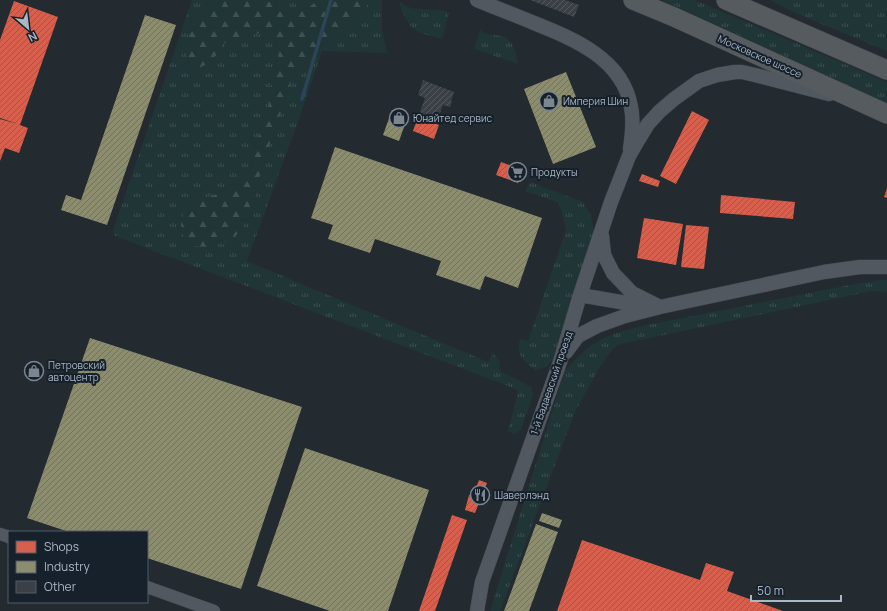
<svg xmlns="http://www.w3.org/2000/svg" width="887" height="611" viewBox="0 0 887 611" font-family="Manrope,sans-serif">
<style>
.grass{fill:url(#grass-tufts)}
.forest{fill:url(#forest-firs)}
.shops{fill:url(#shops-hatch)}
.industry{fill:url(#industry-hatch)}
.lines{fill:none;stroke-linecap:round;stroke-linejoin:round}
.stream{stroke:#2c4458;stroke-width:3.5}
.building{fill:url(#building-hatch)}
.minor-casing{stroke:#40464b;stroke-width:13}
.tertiary-casing{stroke:#40464b;stroke-width:15}
.trunk-casing{stroke:#3f464c;stroke-width:20}
.minor{stroke:#52585f;stroke-width:12}
.tertiary{stroke:#52585f;stroke-width:14}
.trunk{stroke:#565b60;stroke-width:19}
.labels{text-anchor:middle;dominant-baseline:central;stroke-width:4;stroke-linejoin:round;paint-order:stroke}
.street-label{font-size:10px;fill:#aab7c4;stroke:#16212b}
.poi-label{font-size:10px;fill:#aab7c4;stroke:#16212b;text-anchor:start}
</style>
<defs>
<pattern id="grass-tufts" width="24" height="20" patternUnits="userSpaceOnUse"><rect width="24" height="20" fill="#203536"/><path d="M3 7l-1-3M5 7V3M7 7l1-3M15 17l-1-3M17 17v-4M19 17l1-3" fill="none" stroke="#3e5051"/></pattern>
<pattern id="forest-firs" width="22" height="20" patternUnits="userSpaceOnUse"><rect width="22" height="20" fill="#203536"/><path d="M5 1l3.5 6h-7zM16 11l3.5 6h-7z" fill="#3e5051"/></pattern>
<pattern id="shops-hatch" width="6" height="6" patternUnits="userSpaceOnUse"><rect width="6" height="6" fill="#d6604d"/><path d="M-1 1l2-2M0 6l6-6M5 7l2-2" fill="none" stroke="#a55448"/></pattern>
<pattern id="industry-hatch" width="6" height="6" patternUnits="userSpaceOnUse"><rect width="6" height="6" fill="#8c8c6e"/><path d="M-1 1l2-2M0 6l6-6M5 7l2-2" fill="none" stroke="#71725f"/></pattern>
<pattern id="building-hatch" width="6" height="6" patternUnits="userSpaceOnUse"><rect width="6" height="6" fill="#3a4045"/><path d="M-1 1l2-2M0 6l6-6M5 7l2-2" fill="none" stroke="#54595e"/></pattern>
</defs>
<rect width="100%" height="100%" fill="#232a30"/>
<path class="grass" d="M192 0H208L204 13 190 30 187 56 190 65 197 69 220 52 223 44 230 40 238 37 254 33H264L272 37 276 44 279 52 278 60 273 67 270 76 271 86 268 107 255 146 250 173 242 179 225 189 219 193 204 199 239 233 243 226 248 219 253 205 259 178 291 82 305 63 309 55 322 47 326 39C343 36 351 26 361 13 364 9 368 5 370 0H382V29L387 53 322 51 299 119 247 261 488 362 490 359 492 352 499 361 500 371 531 387 533 395 521 430 514 434 508 431 518 391 513 388 115 236 113 230Z
M268 0H318L308 8 287 13 279 11 273 6Z
M399 0C408 12 423 8 437 10 441 10 445 11 449 12L442 39 421 33 412 28 402 12Z
M662 0H695L887 82V103Z
M770 0H887V51L800 15Z
M480 30C488 36 492 34 501 36 514 39 516 53 518 64L474 49Z
M530 182 583 202 590 214 594 230 554 359 546 367 535 370C523 360 516 356 520 339L528 341 566 230 559 203 525 191Z
M881 280H887V292L871 291 617 345 607 356 597 372 575 412 500 611H491L494 598 565 370C574 361 584 350 595 343 609 334 626 330 642 326L855 284Z"/>
<path class="forest" d="M208 0H268L273 6 279 11 287 13 308 8 318 0H370C368 5 364 9 361 13 351 27 344 36 326 39L322 47 309 55 305 63 291 82 259 178 253 205 248 219 243 226 239 233 232 238 225 242 209 247 193 246 185 241 182 233 181 225 183 214 186 207 204 199 219 193 225 189 242 179 250 173 255 146 268 107 271 86 270 76 273 67 278 60 279 52 276 44 272 37 264 33H254L238 37 230 40 223 44 220 52 205 65 197 69 190 65 187 56 188 39 190 30 204 13Z"/>
<path class="shops" d="M14 1 58 17 20 125 28 128 19 153 5 148 0 161V119L18 124 0 118V40Z
M692 111 709 120 676 184 660 176Z
M418 117 439 125 434 139 413 131Z
M501 162 523 170 518 183 496 175Z
M642 174 660 181 658 187 639 181Z
M887 188V198L884 197Z
M721 195 795 202 793 219 720 213Z
M644 218 683 224 676 265 637 258Z
M686 225 709 227 704 269 681 267Z
M479 480 487 483 475 513 465 510 469 495 473 496Z
M452 515 467 520 435 611H419Z
M582 540 700 580 706 563 734 572 727 591 783 611H557Z"/>
<path class="industry" d="M145 15 176 25 107 225 61 210 66 195 81 200Z
M566 72 596 147 553 164 524 89Z
M392 110 408 116 399 141 383 135Z
M335 147 542 218 518 288 485 276 480 290 436 275 441 261 375 239 370 253 328 239 333 225 311 218Z
M90 338 302 407 241 589 147 558V532H69L27 518Z
M305 448 429 490 388 611H330L257 586Z
M542 513 562 520 559 528 539 521Z
M536 524 558 532 529 611H504Z"/>
<g class="lines">
<path class="stream" d="M302 99 331 0"/>
</g>
<path class="building" d="M530 0H565L579 5 574 17Z
M423 80 454 92 451 101H452L450 107 443 105 436 124 418 117 425 98 418 95Z"/>
<g class="lines">
<g class="minor-casing">
<path id="minor" d="M0 534 9 537
M147 587 214 611"/>
</g>
<g class="tertiary-casing">
<path id="tertiary" d="M477 0C496 8 515 15 534 23 574 39 623 59 631 107 634 121 632 136 630 149
M602 236 604 255 613 273 632 293 660 307
M580 295 626 303 651 306
M566 352 578 336 597 326 625 316 660 307 824 272 860 267H887
M477 611 482 582 561 359 580 295 611 202 629 156 637 142 648 124 660 111 674 99 699 81 717 75 735 72H742L755 75 829 94"/>
</g>
<g class="trunk-casing">
<path id="trunk" d="M633 0 674 17 887 114
M726 0 887 70"/>
</g>
<use href="#minor" class="minor"/>
<use href="#tertiary" class="tertiary"/>
<use href="#trunk" class="trunk"/>
</g>
<defs>
<g id="shop-ring" transform="scale(1)"><circle r="9.5" fill="#16212b" stroke="#7b8690" stroke-width="1.5"/><path d="M-5-2.5h2.3a2.7 3.5 0 0 1 5.4 0H5L5.5 6h-11ZM-1.5-2.5h3a1.5 2.3 0 0 0-3 0Z" fill="#7b8690"/></g>
<g id="supermarket-ring" transform="scale(1)"><circle r="9.5" fill="#16212b" stroke="#7b8690" stroke-width="1.5"/><path d="M-6-5.5h2.5l.6 2H6L4.5 2H-2.5L-4.4-4H-6ZM-1.5 3.2a1.3 1.3 0 1 0 .1 0ZM3 3.2a1.3 1.3 0 1 0 .1 0Z" fill="#7b8690"/></g>
<g id="restaurant-ring" transform="scale(1)"><circle r="9.5" fill="#16212b" stroke="#7b8690" stroke-width="1.5"/><path d="M-5-6h1v4h1v-4h1v4h1v-4h1v5L-1.5 .5V6h-2V.5L-5-1ZM5-6V6H3V1.5H1.5Q1.5-4 5-6Z" fill="#7b8690"/></g>
</defs>
<g fill-rule="evenodd">
<use href="#shop-ring" x="549" y="101"/>
<use href="#shop-ring" x="399" y="118"/>
<use href="#supermarket-ring" x="517" y="172"/>
<use href="#shop-ring" x="34" y="371"/>
<use href="#restaurant-ring" x="480" y="495"/>
</g>
<g class="labels">
<g class="street-label">
<text transform="translate(760 56) rotate(24)">Московское шоссе</text>
<text transform="translate(551 383) rotate(-71)">1-й Бадаевский проезд</text>
</g>
<g class="poi-label">
<text x="563" y="101">Империя Шин</text>
<text x="413" y="118">Юнайтед сервис</text>
<text x="531" y="172">Продукты</text>
<text x="48" y="365">Петровский<tspan x="48" dy="12">автоцентр</tspan></text>
<text x="494" y="495">Шаверлэнд</text>
</g>
</g>
<rect x="8" y="531" width="140" height="72" fill="#16212b" stroke="#515d68"/>
<rect x="16" y="541" width="20" height="12" fill="#d6604d" stroke="#515d68"/>
<text x="44" y="551" font-size="12" fill="#aab7c4">Shops</text>
<rect x="16" y="561" width="20" height="12" fill="#8c8c6e" stroke="#515d68"/>
<text x="44" y="571" font-size="12" fill="#aab7c4">Industry</text>
<rect x="16" y="581" width="20" height="12" fill="#3a4045" stroke="#515d68"/>
<text x="44" y="591" font-size="12" fill="#aab7c4">Other</text>
<g transform="translate(28 28) rotate(152)" stroke="#16212b" stroke-width="3" paint-order="stroke">
<path d="M0-3L7 15L0 10L-7 15Z" fill="#aab7c4"/>
<text y="-6" font-size="11" font-weight="bold" text-anchor="middle" fill="#aab7c4">N</text>
</g>
<path d="M751 595v6h90v-6" fill="none" stroke="#aab7c4" stroke-width="2"/>
<text x="757" y="595" font-size="12" fill="#aab7c4" stroke="#16212b" stroke-width="3" paint-order="stroke">50 m</text>
</svg>
